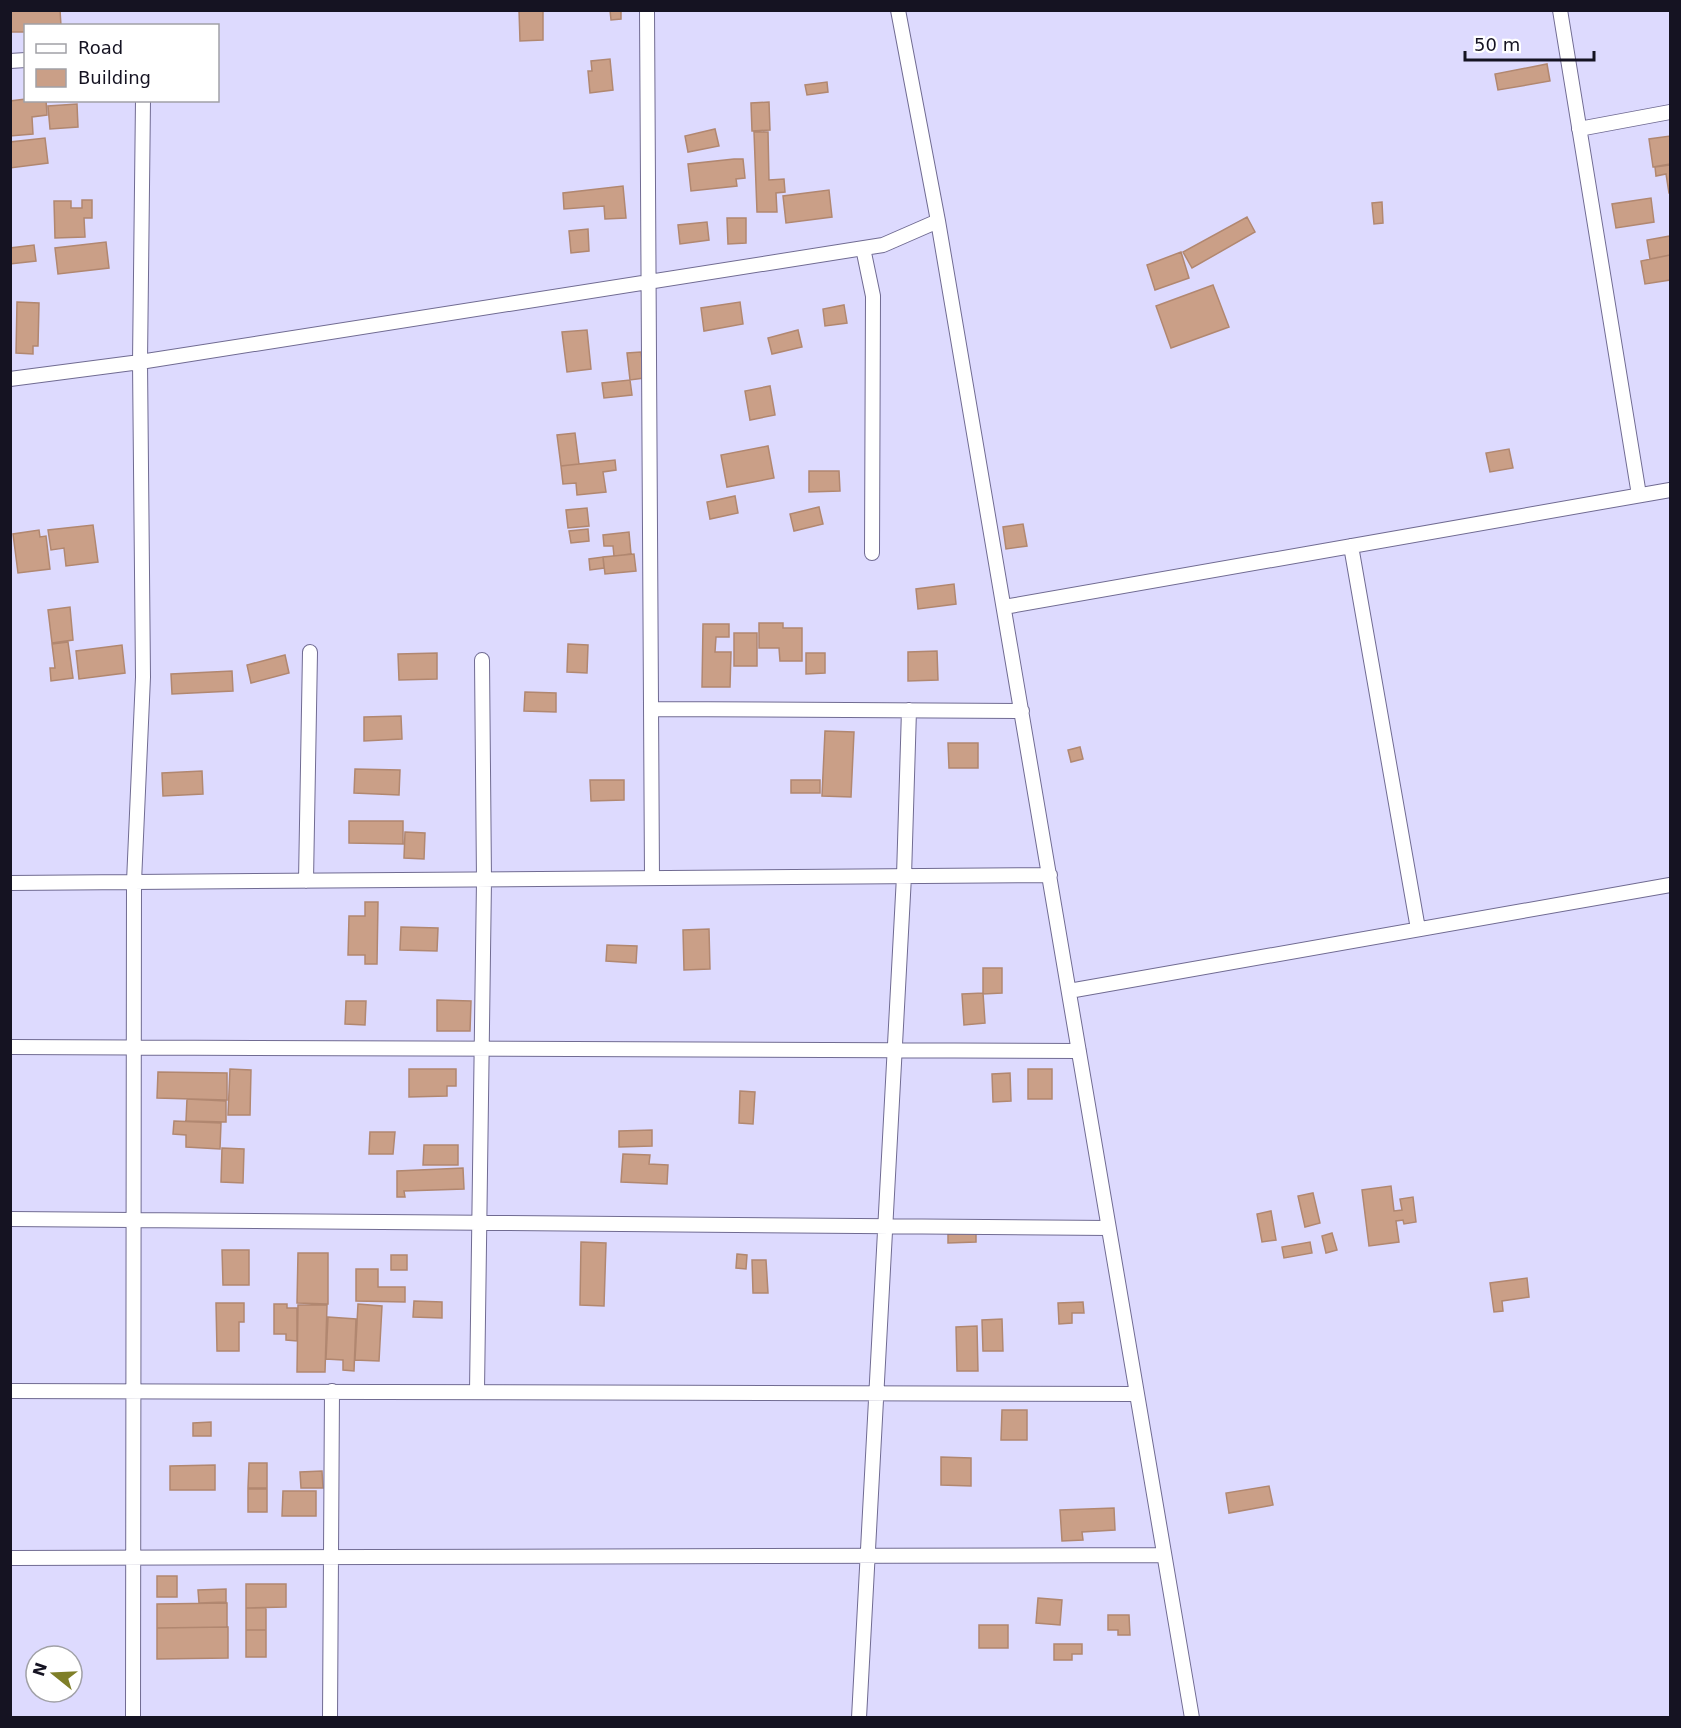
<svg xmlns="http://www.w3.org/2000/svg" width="1681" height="1728" viewBox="0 0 1681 1728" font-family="'DejaVu Sans',sans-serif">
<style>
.building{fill:#ca9f87;stroke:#b18770;stroke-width:1.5}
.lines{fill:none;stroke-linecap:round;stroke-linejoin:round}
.street-casing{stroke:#706b92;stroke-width:16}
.street{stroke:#fff;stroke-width:14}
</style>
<rect width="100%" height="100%" fill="#dddafe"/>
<path class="building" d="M10 10H60L61 26H26V32H10Z
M519 10H543V40L520 41Z
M610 10H621V19L611 20Z
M610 59 613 90 590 93 588 71H592L591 61Z
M1547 64 1550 81 1498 90 1495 74Z
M827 82 828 92 807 95 805 85Z
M26 99 46 100 47 115 32 117 33 134 10 136V101Z
M769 102 770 130 752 131 751 103Z
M77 104 78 127 50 129 48 106Z
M715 129 719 146 688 152 685 136Z
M754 132H768L769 180 784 179 785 192 776 193 777 212H757Z
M1670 136V164L1653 167 1649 139Z
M45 138 48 163 10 168V142Z
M734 159H743L745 178 736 179 737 186 691 191 688 164Z
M1670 165V193H1669L1666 174 1656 176 1655 167Z
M623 186 626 218 605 219 604 206 564 209 563 193Z
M829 190 832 217 786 223 783 196Z
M1651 198 1654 222 1616 228 1612 204Z
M82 200H92V218H84L85 237 55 238 54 201H71V208H82Z
M1382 202 1383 223 1374 224 1372 203Z
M1247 217 1255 232 1192 268 1183 252Z
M727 218H746V243L728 244Z
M707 222 709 240 680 244 678 225Z
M588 229 589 251 571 253 569 231Z
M1670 236V255L1650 259 1647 240Z
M106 242 109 268 58 274 55 248Z
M34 245 36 261 10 264V248Z
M1181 252 1189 278 1155 290 1147 265Z
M1670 255V280L1645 284 1641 261Z
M1213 285 1229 327 1171 348 1156 306Z
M17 302 39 303 38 346H33V354L16 353Z
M740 302 743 324 704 331 701 308Z
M844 305 847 323 825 326 823 309Z
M587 330 591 369 567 372 562 332Z
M798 330 802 347 772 354 768 338Z
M641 352 644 378 630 380 627 353Z
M630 380 632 395 604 398 602 383Z
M770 386 775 415 750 420 745 391Z
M575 433 579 464 561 466 557 435Z
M768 446 774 478 727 487 721 455Z
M1509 449 1513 468 1490 472 1486 453Z
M615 460 616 470 603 472 606 492 577 495 576 483 563 484 561 466Z
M809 471H839L840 491 809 492Z
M735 496 738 513 710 519 707 502Z
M819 507 823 524 794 531 790 514Z
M587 508 589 526 568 528 566 510Z
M1023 524 1027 546 1006 549 1003 527Z
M93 525 98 562 66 566 64 548 51 550 48 530Z
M588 529 589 541 571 543 569 531Z
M39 530 40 537 46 536 50 569 18 573 13 534Z
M629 532 631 554 614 556 613 546H604L603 535Z
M634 554 636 571 605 574 603 557Z
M603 557 604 568 590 570 589 559Z
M954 584 956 604 918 609 916 589Z
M70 607 73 640 52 643 48 610Z
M759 623H783V628H802V661H780L779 648H759Z
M703 624H729V637H716L715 652H731L730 687H702Z
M734 633H757V666H734Z
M68 642 73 678 51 681 50 668H55L52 644Z
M568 644 588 645 587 673 567 672Z
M122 645 125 673 79 679 76 651Z
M937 651 938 680 908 681V652Z
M437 653V679L399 680 398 654Z
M806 653H825V673L806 674Z
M285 655 289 673 251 683 247 665Z
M232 671 233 691 172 694 171 674Z
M525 692 556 693V712L524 711Z
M401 716 402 739 364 741V717Z
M825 731 854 732 851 797 822 796Z
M948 743H978V768H949Z
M1080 747 1083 759 1071 762 1068 750Z
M355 769 400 770 399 795 354 793Z
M202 771 203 794 163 796 162 773Z
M590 780H624V800L591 801Z
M791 780H820V793H791Z
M349 821H403V844L349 843Z
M405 832 425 833 424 859 404 858Z
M365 902H378L377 964H365V955H348L349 916H365Z
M401 927 438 928 437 951 400 950Z
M709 929 710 969 684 970 683 930Z
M607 945 637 946 636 963 606 961Z
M983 968H1002V993L983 994Z
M983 993 985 1023 964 1025 962 994Z
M437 1000 471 1001 470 1031H437Z
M346 1001H366L365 1025 345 1024Z
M230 1069 251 1070 250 1115H228Z
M409 1069H456V1086H447V1096L409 1097Z
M1028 1069H1052V1099H1028Z
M158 1072 227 1073V1100L157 1098Z
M1010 1073 1011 1101 993 1102 992 1074Z
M740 1091 755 1092 753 1124 739 1123Z
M187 1099 226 1101V1122L186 1121Z
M174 1121 221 1123 220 1149 186 1147V1135L173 1134Z
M652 1130V1146L619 1147V1131Z
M370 1132H395L393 1154H369Z
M424 1145H458V1165H423Z
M222 1148 244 1149 243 1183 221 1182Z
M623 1154 650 1155 649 1164 668 1165 667 1184 621 1182Z
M463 1168 464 1189 404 1191 405 1197H397V1171Z
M1391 1186 1394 1211 1402 1210 1400 1199 1413 1197 1416 1222 1404 1224 1403 1220 1396 1221 1399 1242 1369 1246 1362 1190Z
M1313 1193 1320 1223 1305 1227 1298 1196Z
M1271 1211 1276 1240 1262 1242 1257 1214Z
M976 1233V1242L948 1243V1234Z
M1332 1233 1337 1250 1326 1253 1322 1236Z
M581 1242 606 1243 604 1306 580 1305Z
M1310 1242 1312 1253 1284 1258 1282 1247Z
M222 1250H249V1285H223Z
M298 1253H328V1304L297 1303Z
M737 1254 747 1255 746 1269 736 1268Z
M391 1255H407V1270H391Z
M752 1260H766L768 1293H753Z
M356 1269H378V1287H405V1302L356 1301Z
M1527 1278 1529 1297 1502 1301 1503 1311 1494 1312 1490 1283Z
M414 1301 442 1302V1318L413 1317Z
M1083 1302 1084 1313H1072V1323L1059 1324 1058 1303Z
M216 1303H244V1322H239V1351H217Z
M274 1304H287V1308H297V1341L286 1340V1334H274Z
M358 1304 382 1306 379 1361 355 1360Z
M298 1305H327L325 1372H297Z
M328 1317 356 1319 354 1371 343 1370V1360L326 1359Z
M1002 1319 1003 1351H983L982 1320Z
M977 1326 978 1371H957L956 1327Z
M1002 1410H1027V1440H1001Z
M211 1422V1436H193V1423Z
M941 1457 971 1458V1486L941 1485Z
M249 1463H267V1488H248Z
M215 1465V1490H170V1466Z
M322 1471 323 1488H301L300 1472Z
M1269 1486 1273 1505 1229 1513 1226 1493Z
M248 1489H267V1512H248Z
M283 1491H316V1516H282Z
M1114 1508 1115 1530 1082 1532 1083 1540 1062 1541 1060 1510Z
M157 1576H177V1597H157Z
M246 1584H286V1607L246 1608Z
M226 1589V1602L199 1603 198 1590Z
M1038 1598 1062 1600 1060 1625 1036 1623Z
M227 1603V1627L157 1628V1604Z
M246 1608H266V1630H246Z
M1108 1615H1129L1130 1635H1118V1630H1108Z
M979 1625H1008V1648H979Z
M228 1627V1658L157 1659V1628Z
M246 1630H266V1657H246Z
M1054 1644H1082V1654H1072V1660H1054Z"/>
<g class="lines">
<g class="street-casing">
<path id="street" d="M647 10 652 878
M898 10 938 221 1192 1718
M1560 10 1639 495
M10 61 26 60
M1579 129 1670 112
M863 248 873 296 872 553
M10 379 140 362 883 245 938 221
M1351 546 1418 929
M1004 607 1670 490
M651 709 1022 711
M306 881 310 652
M10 883 1050 875
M1069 991 1670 885
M10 1047 1079 1051
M10 1219 1109 1228
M10 1391 1137 1394
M477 1391 484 880 482 660
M10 1558 1164 1555
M133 1718 134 882 143 677 140 362 143 100
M330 1718 332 1391
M859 1718 904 876 909 710"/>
</g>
<use href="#street" class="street"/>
</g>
<rect width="1681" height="1728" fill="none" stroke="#151322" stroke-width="24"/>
<rect x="24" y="24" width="195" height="78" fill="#ffffff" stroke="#a1a1a7" stroke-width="1.5"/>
<rect x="36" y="44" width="30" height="9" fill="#ffffff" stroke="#a1a1a7" stroke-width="1.5"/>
<text x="78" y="54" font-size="18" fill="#151322">Road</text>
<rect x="36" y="69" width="30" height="18" fill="#ca9f87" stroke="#a1a1a7" stroke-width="1.5"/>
<text x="78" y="84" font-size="18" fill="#151322">Building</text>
<g transform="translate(54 1674) rotate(288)"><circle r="28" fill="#ffffff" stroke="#a1a1a7" stroke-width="1.5"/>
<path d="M0-4.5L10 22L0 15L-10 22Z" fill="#7f7f28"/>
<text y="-9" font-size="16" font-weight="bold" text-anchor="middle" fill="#151322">N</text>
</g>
<path d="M1465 51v9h129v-9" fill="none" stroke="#151322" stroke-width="3"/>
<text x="1474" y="51" font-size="18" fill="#151322" stroke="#ffffff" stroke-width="4.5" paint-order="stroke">50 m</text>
</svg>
